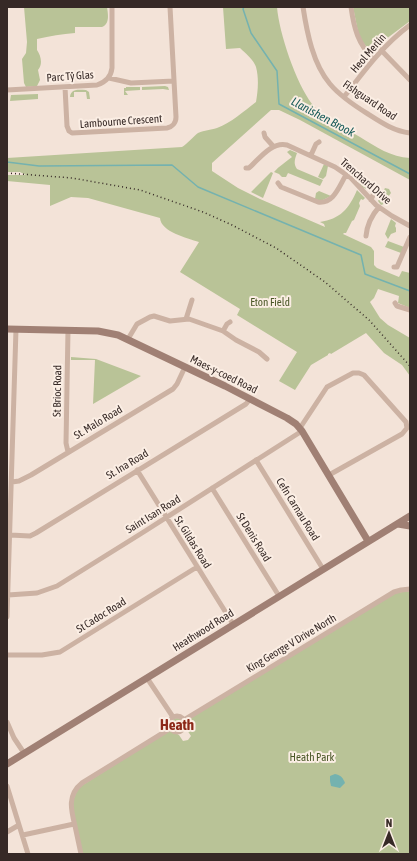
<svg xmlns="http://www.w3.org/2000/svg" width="417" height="861" viewBox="0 0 417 861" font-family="'Asap Condensed',sans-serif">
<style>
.green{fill:#b9c397}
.water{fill:#74b2af}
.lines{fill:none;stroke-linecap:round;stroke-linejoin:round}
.stream{stroke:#74b2af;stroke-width:1.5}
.street{stroke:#ccb2a3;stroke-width:5}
.secondary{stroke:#a08074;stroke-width:7}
.rail{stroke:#362926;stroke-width:1.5;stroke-dasharray:1 3;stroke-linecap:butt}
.labels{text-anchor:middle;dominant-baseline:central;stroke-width:4;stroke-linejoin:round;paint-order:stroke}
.street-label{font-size:11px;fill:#362926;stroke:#fbeee4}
.park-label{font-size:11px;fill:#4a5727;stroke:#fbeee4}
.water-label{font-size:12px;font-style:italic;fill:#185b59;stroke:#fbeee4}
.district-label{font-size:15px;font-weight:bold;fill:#8c2818;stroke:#fbeee4}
</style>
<rect width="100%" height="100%" fill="#f3e3d8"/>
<path class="green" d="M24 7H107C108 14 110 24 102 27H75V33C62 34 50 36 37 39V50C41 56 43 64 38 70L40 80 37 86 26 87 24 83 22 59 26 53 27 42Z
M223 7H277C279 33 296 83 312 104 324 119 344 128 360 137 376 147 391 157 410 158V180L300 120 279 110H271L212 163V171L238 188 260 199 325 227 324 224 320 222C340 219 349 209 357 190L365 198 363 200 361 199 359 203 360 206 354 220 352 221 346 233H344L343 234 371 247 374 251V265L377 268 399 277 402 271 410 273V308L398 303 399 296 378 289 374 298 370 302 380 318 388 325 410 338V376L402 365 384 353 366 333 331 354 330 353 328 354V355L311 365 295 390 279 381 297 352 237 315 240 309 180 272 199 242C187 238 161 232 160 218L88 198 71 197 50 206V185L7 181V175H26L20 172H7V158L182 147C187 144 194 136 198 133 205 130 210 130 217 128 231 123 244 111 256 102 258 91 259 78 256 67 254 60 245 53 240 48L226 49Z
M353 7H410V21L386 39 373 54H372L359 37Z
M165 86 168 87 169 90 163 89 142 90V87Z
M126 87H140V90L125 91 128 95H124V88H126Z
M86 90 89 92 90 99H87L86 92H74V97H70C71 88 79 90 86 90Z
M38 94V99L10 101 11 95Z
M290 150 297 153C295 159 293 163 297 169L323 180 320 186 288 173 286 177H282L279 174 274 172C279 166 286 162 292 157L287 152Z
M324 164 328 166 326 176 323 179 318 177Z
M271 172 273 173 263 198 251 192Z
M359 177 369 181 366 189 360 186 358 179Z
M385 188 389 189 391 193 388 197 389 202 381 205 378 201Z
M319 191 331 196 321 201 315 199 316 193Z
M391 219 396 223 395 226 396 228V232L391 234 388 239 385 234Z
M388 241 404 247 401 253 385 247Z
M71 357 96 359 141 376 93 404 95 360H71Z
M410 591V854H82L72 803 78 788 170 730 179 735 183 741 188 740 191 736 187 730V719L394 593Z
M171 724a6 6 0 1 1 12 0a6 6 0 1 1-12 0Z"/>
<path class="water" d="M335 774C341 775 343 778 345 783L340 788 331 786 330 781V776Z"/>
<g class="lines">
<path class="stream" d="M244 7 243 9 251 33 277 71 279 104 410 174
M7 162 39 166 172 165 198 187 361 255 365 274 410 291"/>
<path class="street" d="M303 7C307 33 313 64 330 84 340 96 355 106 368 114 382 123 394 131 410 133
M351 7C354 29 358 43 373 59
M381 50 410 80
M109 78 131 83 174 81
M65 87 67 126 69 131 72 133 167 128C172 127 176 123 176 117L170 7
M7 90 97 85C106 82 111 77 112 68V7
M344 97C364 71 383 45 410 25
M264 133 265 137 273 146
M311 155 316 144 319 142
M246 168H249C259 159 272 141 287 145L335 167 351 178 376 205 392 216 410 226
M278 183 281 187 318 202C334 204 339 186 346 175
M371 200 375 190
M366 236C367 225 372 215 379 207
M394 267H397L410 237
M395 303 397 306 410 310
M186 319 192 300
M223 331 227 324 230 322
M128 339 137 324 150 317 154 316 170 321 189 319 223 331 236 340 259 352 267 359
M300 428 327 387 353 373H359L364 375 406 422 407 428 402 434 329 475
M68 452 66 443 68 330
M256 460 323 569
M137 470 233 624
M12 482 19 481 31 475 173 389 177 384 185 367
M212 488 279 596
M10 535 30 536 36 533 246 404 250 399
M8 595 37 593 57 586 142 533 302 431
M7 617 16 329
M7 655H42L60 652 197 567
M147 678 173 717
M169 724a8 8 0 1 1 16 0a8 8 0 1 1-16 0Z
M184 720 394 592 401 590 410 589
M7 722 14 738 24 753
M7 786 28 854
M7 832 19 825
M23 835 74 824
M81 854C79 845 77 835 75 826 71 810 67 795 82 783L171 728"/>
<path class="secondary" d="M7 329 98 331 118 335 225 386 287 418 296 424 302 431 368 541
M398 524 410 526
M7 764 410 516"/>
<path class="rail" d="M7 173 72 178 140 190 203 212 232 225 276 248 325 282 369 320 410 366"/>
</g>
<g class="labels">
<g class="street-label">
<text transform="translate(368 53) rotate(-49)">Heol Merlin</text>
<text transform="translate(70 76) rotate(-4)">Parc Tŷ Glas</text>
<text transform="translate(370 100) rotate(34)">Fishguard Road</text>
<text transform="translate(121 121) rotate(-4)">Lambourne Crescent</text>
<text transform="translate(366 181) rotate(41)">Trenchard Drive</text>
<text transform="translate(224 374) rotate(26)">Maes-y-coed Road</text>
<text transform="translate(57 391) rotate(-89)">St Brioc Road</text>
<text transform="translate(98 422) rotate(-31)">St. Malo Road</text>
<text transform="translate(127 464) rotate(-31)">St. Ina Road</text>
<text transform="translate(298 509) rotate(58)">Cefn Carnau Road</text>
<text transform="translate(153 514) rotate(-32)">Saint Isan Road</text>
<text transform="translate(254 537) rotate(58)">St Denis Road</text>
<text transform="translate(193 542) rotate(58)">St. Gildas Road</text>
<text transform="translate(101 615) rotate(-32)">St Cadoc Road</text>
<text transform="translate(203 630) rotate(-32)">Heathwood Road</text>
<text transform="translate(291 643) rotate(-31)">King George V Drive North</text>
</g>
<g class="park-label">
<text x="270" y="302">Eton Field</text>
<text x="312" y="757">Heath Park</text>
</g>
<g class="water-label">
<text transform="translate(323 117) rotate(28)">Llanishen Brook</text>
</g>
<g class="district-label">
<text x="177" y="724">Heath</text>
</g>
</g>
<rect width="417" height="861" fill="none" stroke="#362926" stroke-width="16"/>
<g transform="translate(389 833)" stroke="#fbeee4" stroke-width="3" paint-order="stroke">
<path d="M0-3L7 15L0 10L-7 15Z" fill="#362926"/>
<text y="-6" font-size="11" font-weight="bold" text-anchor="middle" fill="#362926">N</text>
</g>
</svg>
